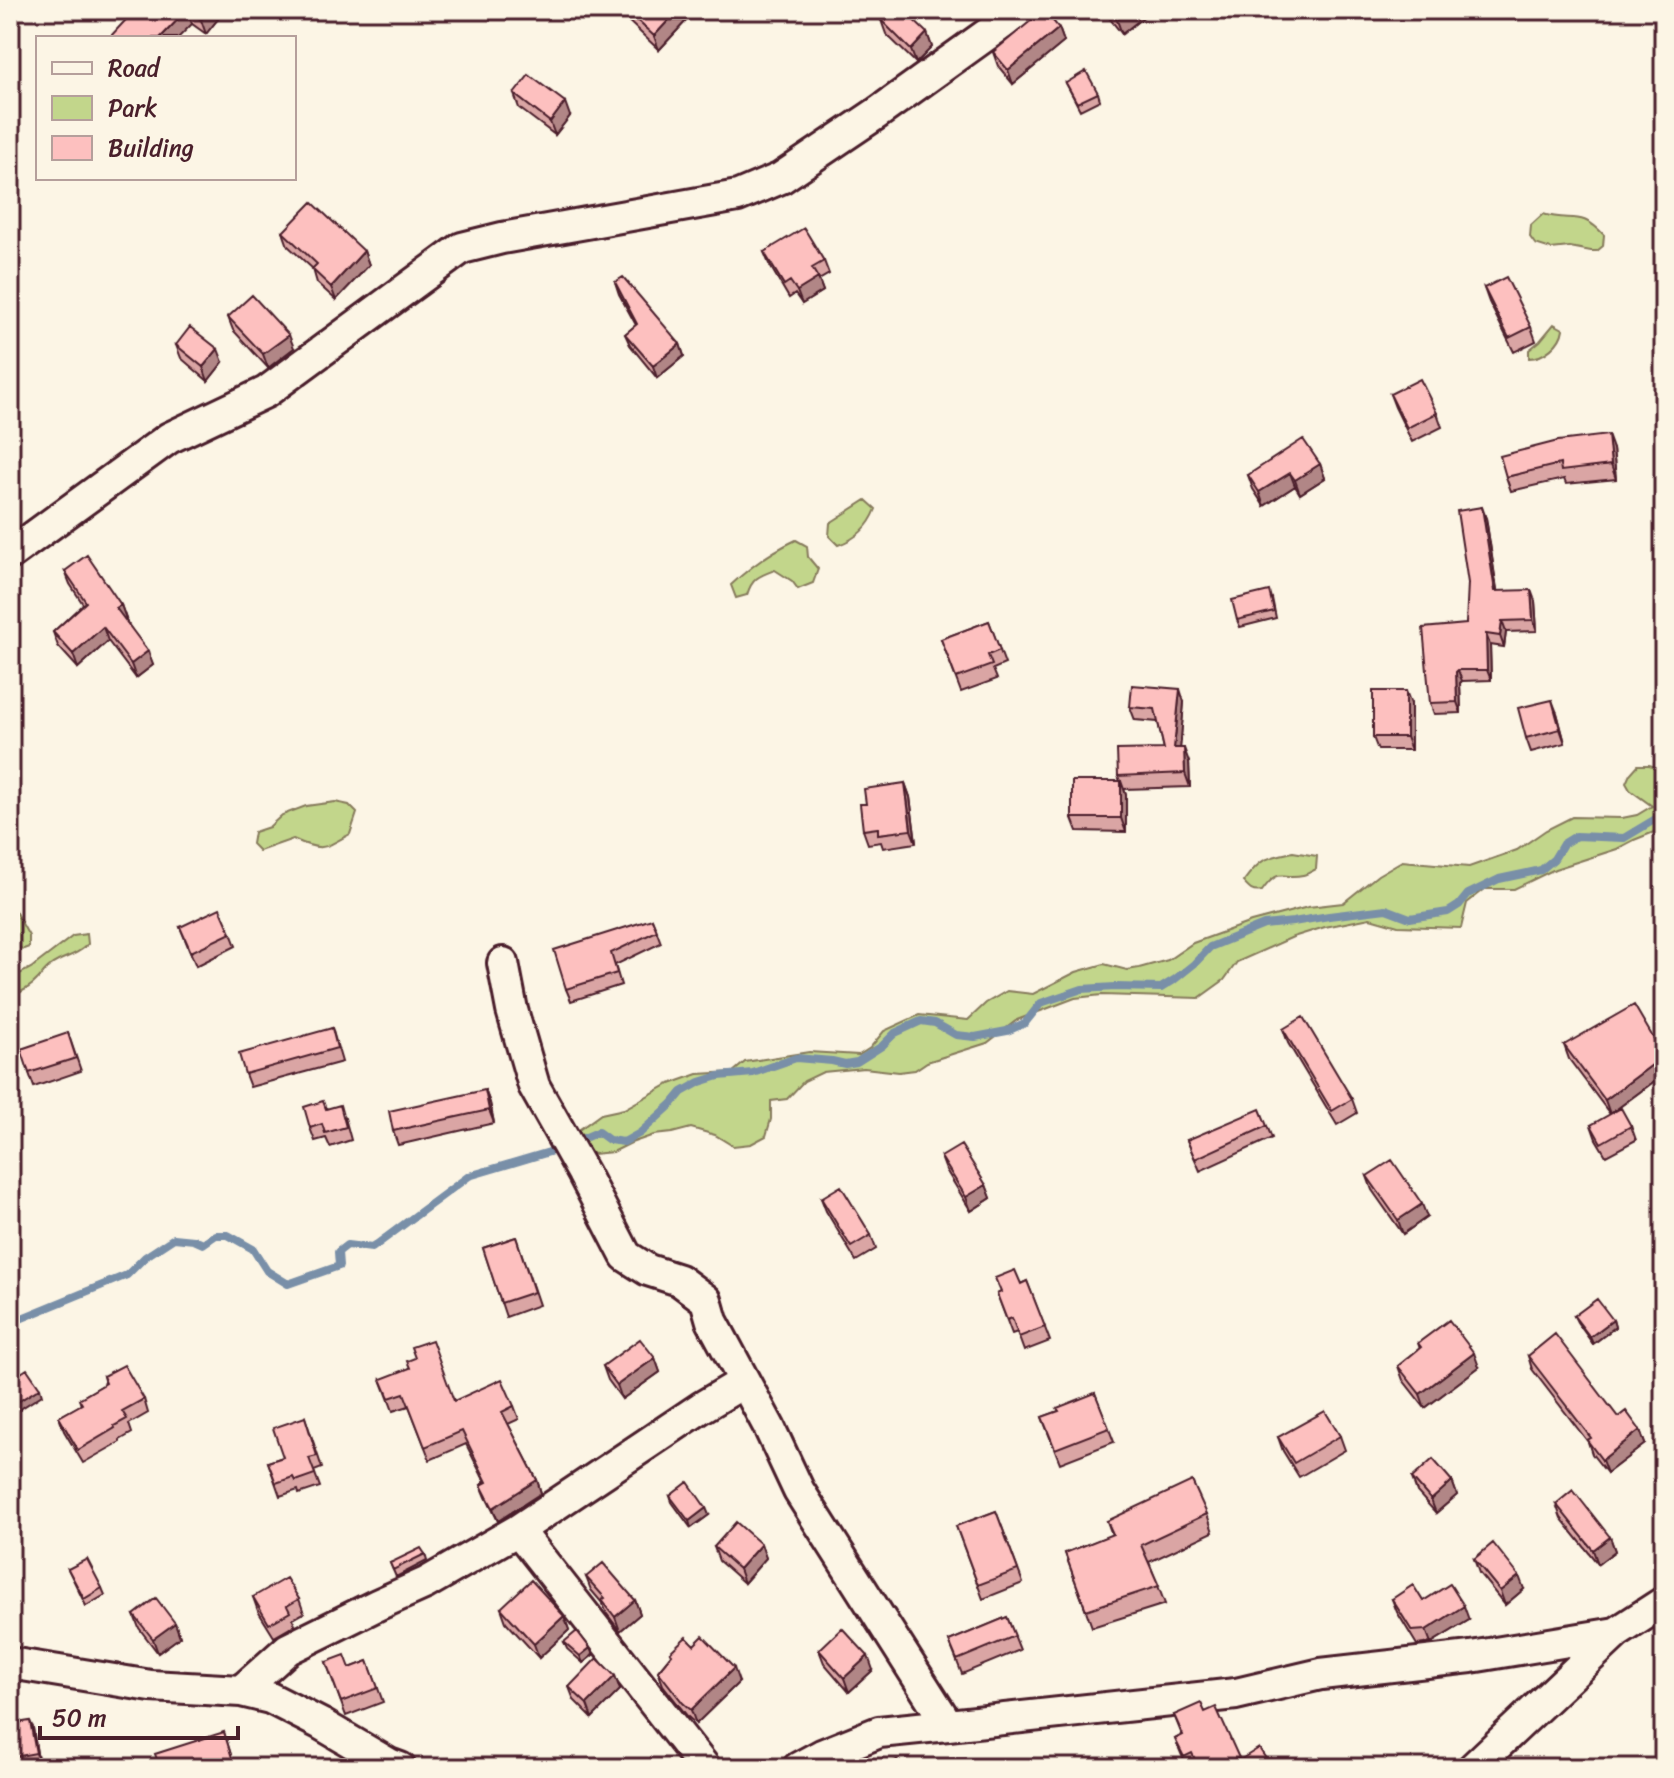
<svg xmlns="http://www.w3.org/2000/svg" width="1674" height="1778" viewBox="0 0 1674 1778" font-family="Sriracha,sans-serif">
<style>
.green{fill:#c2d68b;stroke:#867a5b;stroke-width:2}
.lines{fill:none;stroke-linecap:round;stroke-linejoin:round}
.stream{stroke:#798fa8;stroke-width:8}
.minor-casing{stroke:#4a1f2b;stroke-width:36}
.minor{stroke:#fcf5e5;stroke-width:30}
.wall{fill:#daa5a4;stroke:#4a1f2b;stroke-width:2}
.shaded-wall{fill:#b18686;stroke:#4a1f2b;stroke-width:2}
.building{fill:#fdc0bf;stroke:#4a1f2b;stroke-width:2}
</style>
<rect width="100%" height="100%" fill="#fcf5e5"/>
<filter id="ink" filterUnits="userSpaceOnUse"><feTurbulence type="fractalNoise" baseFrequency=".0125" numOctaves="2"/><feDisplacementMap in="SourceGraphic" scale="16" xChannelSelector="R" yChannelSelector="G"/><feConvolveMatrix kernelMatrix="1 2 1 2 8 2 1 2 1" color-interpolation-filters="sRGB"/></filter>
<g filter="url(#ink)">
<path class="green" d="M1543 214C1572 223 1580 209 1604 235L1603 246 1597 251H1591L1570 247 1551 249 1535 244 1530 237 1531 225Z
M1554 324 1563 329C1561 344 1544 358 1529 358V350L1540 341Z
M866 500 876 509C869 527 856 539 838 545L829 536 830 523Z
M796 540 807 546 808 557 818 569 813 583 798 589 792 581 775 570C759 576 752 578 747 595L736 598 731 585C750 567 772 551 796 540Z
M1638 765H1649L1664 769V828L1634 840 1617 849 1555 869 1514 889H1485L1467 903 1461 928 1398 926 1370 918 1325 927 1293 937 1237 962 1224 980 1199 998 1102 995 1075 998 1017 1020 987 1043 927 1062 915 1070 899 1072 864 1068 823 1072 804 1081 787 1099 771 1101V1119L766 1136 751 1144 733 1146 715 1135 691 1128 672 1133 654 1135 631 1143 613 1152 593 1154 579 1141 576 1132 601 1114 624 1109 667 1085 698 1074 733 1072 745 1062 809 1052 859 1055 870 1048 884 1031 919 1015 968 1020 986 1003 1007 991 1033 994 1076 972 1104 964 1127 970 1139 968 1168 960 1193 943 1251 922 1308 907 1343 903 1378 875 1402 861 1469 867 1517 850 1546 830 1572 817 1622 818 1637 815 1652 806 1630 790 1626 783 1630 774Z
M335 802 349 805 357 813 350 834C323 849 322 852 293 839L259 851 252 844 254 832 269 827 282 815 306 806Z
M1293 852 1317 856 1316 869C1312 871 1308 874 1303 875 1281 880 1280 866 1262 891 1252 893 1249 889 1243 882 1261 858 1265 858 1293 852Z
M10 902 29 936V947L21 950 10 937Z
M87 934 88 944C74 958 65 955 50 966 44 970 42 975 37 980 30 988 20 993 10 997V979L31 968 73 936Z"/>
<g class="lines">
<path class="stream" d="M10 1323 127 1275 145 1257 174 1238 194 1240 203 1244 216 1235H228L253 1249 267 1271 288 1284 339 1266 338 1252 347 1245 372 1248 469 1176 556 1150 598 1132 609 1140 624 1142 640 1133 672 1104 682 1092 700 1082 719 1076 753 1073 796 1058 832 1061 845 1064 857 1062 882 1046 895 1033 921 1021 935 1023 956 1035 975 1037 1007 1031 1025 1023 1041 1003 1082 989 1115 987 1161 988 1174 980 1194 964 1210 947 1264 925 1293 922 1329 916 1386 909 1410 918 1448 912 1459 905 1468 894 1499 879 1541 870 1554 859 1563 844 1576 836 1624 838 1664 814"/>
<g class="minor-casing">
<path id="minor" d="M10 554 169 438 266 392 462 248 502 238 738 196 781 178 876 114 1021 10
M503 963 512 1010 534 1086 583 1173 626 1256 648 1270 679 1280 706 1300 712 1321 769 1427 799 1491 948 1725 1236 1694 1321 1674 1471 1657 1616 1633
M518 1530 705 1768
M10 1663 151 1686 241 1691 288 1649 377 1605 426 1583 518 1530 702 1407 744 1382
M241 1691 270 1698 321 1724 389 1764 400 1768
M798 1768 822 1755 879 1732 948 1725
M1473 1768 1616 1633 1664 1602"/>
</g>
<use href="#minor" class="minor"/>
</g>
<path class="wall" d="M135 10H219L221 15 206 34 192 24Z
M621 10H682L686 21 659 50 623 16Z
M1103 10H1152L1122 34Z
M881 20 927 33 932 47 916 63 886 34Z
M1059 28 1064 42 1013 84 998 66 993 52Z
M1066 83 1098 93 1100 100 1080 110Z
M514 94 570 116 555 135 519 108Z
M283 232 364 251 369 265 336 300 317 283 313 269 288 246Z
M764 252 824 261 829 274 819 280 823 291 802 304 795 294 789 298 769 264Z
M615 282 680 344 684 356 657 378 630 345 625 334 636 325 619 294Z
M1484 288 1531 327 1536 341 1514 352 1489 302Z
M228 317 294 348 268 368 233 330Z
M176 345 223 362 208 381 181 358Z
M1390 394 1437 413 1442 427 1412 442 1395 407Z
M1613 449 1616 479 1566 484 1564 479 1511 491 1506 477Z
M1320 464 1325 478 1300 494 1295 486 1264 506 1253 489 1248 475Z
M1486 518 1497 591 1535 601 1537 631 1506 632 1504 647 1490 645 1491 680 1462 681 1460 683 1461 713 1434 714 1430 703 1466 624Z
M65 571 121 605 126 619H125L153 665 136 678 108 641 78 668 58 646 53 632 83 604 70 584Z
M1272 598 1276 618 1240 627 1237 620Z
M989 621 1005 664 993 669 997 679 961 692 941 639Z
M1184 702 1180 748 1189 762 1190 787 1124 789 1126 795V832L1077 831 1072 818 1120 781 1118 776 1164 749 1158 722 1135 720 1130 707Z
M1411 704V750H1378L1373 737Z
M1557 713 1565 743 1531 752 1526 738Z
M905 783 910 797 916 843 883 848 881 842 868 844 863 830 866 804Z
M652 919 661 943 615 965 621 985 571 1001 566 989Z
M180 927 231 933 236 946 196 966Z
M332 1028 342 1062 250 1087 245 1074Z
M1283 1029 1352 1099 1357 1113 1337 1125 1288 1043Z
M68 1033 81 1071 34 1087 29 1073Z
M1564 1045 1664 1056V1074L1610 1114 1569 1059Z
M485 1090 490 1103 494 1123 398 1145 393 1131Z
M326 1108 345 1118 351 1140 330 1147 326 1138 315 1141 310 1128Z
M1591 1125 1631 1126 1636 1140 1606 1156 1596 1139Z
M1267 1126 1272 1138 1200 1171 1187 1140Z
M941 1157 986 1185 991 1198 971 1211 946 1170Z
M1367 1176 1427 1217 1403 1234 1372 1190Z
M821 1198 871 1235 876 1249 856 1261 826 1211Z
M516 1237 539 1305 506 1317 483 1248Z
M1027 1281 1050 1341 1024 1351 1017 1332 1012 1334 997 1294Z
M1574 1316 1613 1320 1615 1327 1593 1344 1577 1322Z
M1418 1343 1479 1367 1425 1408 1403 1380 1398 1366 1420 1349Z
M1528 1356 1618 1417 1640 1430 1645 1444 1607 1473 1592 1454 1588 1442 1532 1369Z
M655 1358 660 1372 622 1399 608 1380 603 1366Z
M103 1376 144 1399 148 1413 129 1424 132 1433 120 1440V1442L83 1463 64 1431 59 1417 81 1405 79 1399 105 1384Z
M381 1379 454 1401 514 1406 519 1419 508 1424 537 1480 541 1493 498 1521 486 1497 481 1485 485 1482 466 1444 430 1460 409 1406 393 1411Z
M1095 1393 1114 1442 1060 1463 1042 1417 1059 1411Z
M305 1417 322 1468 314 1471 320 1487 299 1494 298 1490 280 1496 268 1462 283 1457Z
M1340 1436 1345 1450 1299 1477 1283 1451 1278 1437Z
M1412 1478 1452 1481 1457 1495 1436 1513 1417 1492Z
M670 1496 709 1515 691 1528 672 1502Z
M1556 1504 1610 1537 1615 1551 1598 1564 1561 1518Z
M996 1511 1023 1583 983 1599 956 1526Z
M1207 1514 1213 1532 1149 1562 1165 1604 1092 1627 1065 1553 1112 1535 1107 1521Z
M761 1544 766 1558 744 1583 719 1561 714 1547Z
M425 1554 427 1561 396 1577 390 1563Z
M1474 1559 1524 1589 1505 1605 1479 1573Z
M68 1569 102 1588 105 1595 86 1606Z
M586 1577 635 1600 640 1614 620 1631 607 1614 603 1604 591 1590Z
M253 1597 299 1599 304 1613 293 1619 295 1625 274 1637 258 1611Z
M1392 1599 1423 1601 1469 1620 1431 1643 1417 1645 1397 1612Z
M501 1608 564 1616 569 1630 539 1658 506 1622Z
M134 1615 175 1623 180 1637 158 1653 139 1628Z
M1007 1617 1020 1650 962 1674 949 1641Z
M564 1642 590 1648 593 1655 583 1663 567 1649Z
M694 1645 739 1682 696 1724 688 1717 663 1685 658 1671 671 1655 670 1652Z
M819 1650 873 1670 849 1692 824 1663Z
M368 1661 383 1702 346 1716 326 1662 350 1668Z
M615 1676 620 1690 592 1718 574 1700 569 1687Z
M1205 1712 1239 1758 1242 1768H1198L1197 1767 1187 1768 1175 1739 1182 1735 1174 1715Z
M33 1728 38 1760 16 1764 14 1757Z
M224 1732 235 1768H160Z"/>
<path class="shaded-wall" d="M187 10 192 24 178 38H160Z
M209 10H219L221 15 206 34 201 20Z
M678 10H682L686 21 659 50 654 36Z
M1129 10H1152L1122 34 1117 20Z
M1059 28 1064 42 1013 84 1008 70Z
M927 33 932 47 916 63 911 50Z
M565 102 570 116 555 135 550 122Z
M364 251 369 265 336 300 331 287Z
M818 278 823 291 802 304 797 291Z
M289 335 294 348 268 368 263 354Z
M680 344 684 356 657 378 653 366Z
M218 349 223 362 208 381 203 367Z
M1608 435 1613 449 1616 479 1611 465Z
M1320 464 1325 478 1300 494 1295 480Z
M1290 473 1295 486 1264 506 1259 492Z
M1482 507 1486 518 1499 602 1495 591Z
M1531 590 1535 601 1537 631 1533 620Z
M121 605 126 619 121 622 116 608Z
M1502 621 1506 632 1504 647 1500 636Z
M103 627 108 641 78 668 73 654Z
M1486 634 1490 645 1491 680 1487 670Z
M148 651 153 665 136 678 131 664Z
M1458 670 1462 681 1460 683 1461 713 1457 702 1456 672Z
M1180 689 1184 702 1179 762 1174 748Z
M1406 691 1411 704V750L1406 737Z
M1552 700 1557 713 1565 743 1560 729Z
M1184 748 1189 762 1190 787 1185 773Z
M1121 781 1126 795V832L1121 818Z
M905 783 910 797 916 843 911 830Z
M1664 1056V1074L1610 1114 1605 1100Z
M485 1090 490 1103 494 1123 489 1110Z
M986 1185 991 1198 971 1211 966 1197Z
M1422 1204 1427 1217 1403 1234 1398 1220Z
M1613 1320 1615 1327 1593 1344 1590 1337Z
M1474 1353 1479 1367 1425 1408 1420 1394Z
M655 1358 660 1372 622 1399 617 1385Z
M40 1388 42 1395 17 1411 14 1404Z
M1640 1430 1645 1444 1607 1473 1602 1460Z
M537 1480 541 1493 498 1521 493 1508Z
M1452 1481 1457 1495 1436 1513 1431 1500Z
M706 1508 709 1515 691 1528 689 1521Z
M1610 1537 1615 1551 1598 1564 1593 1550Z
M761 1544 766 1558 744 1583 739 1569Z
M1519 1576 1524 1589 1505 1605 1500 1591Z
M635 1600 640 1614 620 1631 615 1617Z
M1464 1606 1469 1620 1431 1643 1426 1630Z
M564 1616 569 1630 539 1658 534 1644Z
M175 1623 180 1637 158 1653 153 1639Z
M590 1648 593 1655 583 1663 580 1656Z
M868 1656 873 1670 849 1692 844 1678Z
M734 1668 739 1682 696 1724 691 1710Z
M615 1676 620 1690 592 1718 587 1704Z
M30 1721 33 1728 38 1760 36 1753Z"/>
<path class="building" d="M135 10H187L160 38H109Z
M187 10H209L201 20Z
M626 10H678L654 36Z
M891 10H903L927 33 911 50 881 20Z
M1044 10 1059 28 1008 70 993 52Z
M1109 10H1129L1117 20Z
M1086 71 1098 93 1077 103 1066 83Z
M529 75 565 102 550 122 514 94Z
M1664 181V200L1656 185Z
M312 202 364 251 331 287 312 269 317 264 283 232Z
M804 228 824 261 812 268 818 278 797 291 790 281 784 285 764 252Z
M623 277 680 344 653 366 625 334 637 324 615 282Z
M1506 277 1531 327 1509 338 1484 288Z
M252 295 289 335 263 354 228 317Z
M190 327 218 349 203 367 176 345Z
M1420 379 1437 413 1407 428 1390 394Z
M1608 435 1611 465 1561 471 1560 464 1506 477 1500 456 1558 441Z
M1303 439 1320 464 1295 480 1290 473 1259 492 1248 475Z
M1482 507 1495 591 1531 590 1533 620 1502 621 1500 636 1486 634 1487 670H1458L1456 672 1457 702 1430 703 1423 628 1466 624 1468 583 1457 511Z
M87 555 121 605 116 608 148 651 131 664 103 627 73 654 53 632 86 602 65 571Z
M1269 591 1274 611 1237 620 1232 600Z
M989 621 1000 650 988 655 992 665 956 678 941 639Z
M1132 685 1180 689 1174 748H1184L1185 773 1118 776 1117 750 1164 749 1155 709 1130 707Z
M1373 691H1406V737H1373Z
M1552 700 1560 729 1526 738 1518 708Z
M1072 781H1121V818H1072Z
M905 783 911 830 878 834V828L863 830 860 804H866L864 789Z
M220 908 231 933 191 952 180 927Z
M652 919 657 931 611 953 617 973 566 989 554 950Z
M1634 1005 1664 1056 1605 1100 1564 1045Z
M1303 1017 1352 1099 1332 1111 1283 1029Z
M332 1028 337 1048 245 1074 239 1054Z
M68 1033 76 1058 29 1073 21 1049Z
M485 1090 489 1110 393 1131 389 1111Z
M323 1101 326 1109 340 1105 346 1127 325 1133 322 1124 310 1128 304 1107Z
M1621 1108 1631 1126 1601 1143 1591 1125Z
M1260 1109 1267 1126 1195 1159 1187 1140Z
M961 1145 986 1185 966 1197 941 1157Z
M1392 1160 1422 1204 1398 1220 1367 1176Z
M841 1186 871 1235 851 1247 821 1198Z
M516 1237 534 1292 501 1303 483 1248Z
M1015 1270 1021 1284 1027 1281 1045 1327 1019 1337 1012 1318 1007 1320 997 1294 1001 1292 995 1278Z
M1597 1299 1613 1320 1590 1337 1574 1316Z
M1449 1320 1474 1353 1420 1394 1398 1366 1421 1347 1418 1343Z
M1555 1334 1618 1417 1626 1411 1640 1430 1602 1460 1587 1440 1591 1438 1528 1356Z
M640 1339 655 1358 617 1385 603 1366Z
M432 1340 454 1401 502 1379 514 1406 502 1412 537 1480 493 1508 481 1485 487 1482 462 1431 425 1447 404 1393 389 1398 381 1379 410 1368 407 1361 415 1358 411 1347Z
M124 1365 144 1399 122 1411 127 1419 114 1426 115 1428 78 1450 59 1417 82 1404 79 1399 106 1383 103 1376Z
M27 1369 40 1388 14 1404 10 1398V1380Z
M1095 1393 1109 1428 1055 1449 1042 1417 1059 1411 1057 1408Z
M1325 1411 1340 1436 1294 1463 1278 1437Z
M305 1417 317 1456 309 1458 315 1474 295 1481 293 1477 276 1483 268 1462 283 1457 273 1428Z
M1433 1459 1452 1481 1431 1500 1412 1478Z
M1192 1481 1207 1514 1141 1545 1159 1586 1086 1610 1065 1553 1113 1534 1107 1521Z
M688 1482 706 1508 689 1521 670 1496Z
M1573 1490 1610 1537 1593 1550 1556 1504Z
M996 1511 1018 1570 978 1585 956 1526Z
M736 1522 761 1544 739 1569 714 1547Z
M1493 1543 1519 1576 1500 1591 1474 1559Z
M421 1548 425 1554 393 1570 390 1563Z
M87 1559 102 1588 84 1599 68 1569Z
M603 1563 635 1600 615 1617 602 1600 605 1598 586 1577Z
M286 1578 299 1599 287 1606 290 1612 269 1624 253 1597Z
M531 1580 564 1616 534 1644 501 1608Z
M1450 1584 1464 1606 1426 1630 1412 1631 1392 1599 1413 1585 1423 1601Z
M156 1598 175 1623 153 1639 134 1615Z
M1007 1617 1015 1636 957 1660 949 1641Z
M842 1628 868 1656 844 1678 819 1650Z
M577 1631 590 1648 580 1656 564 1642Z
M703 1636 734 1668 691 1710 683 1703 658 1671 672 1654 670 1652 686 1637 694 1645Z
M345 1655 350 1668 368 1661 378 1688 341 1702 326 1662Z
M597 1658 615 1676 587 1704 569 1687Z
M1201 1703 1205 1712 1216 1707 1239 1758 1218 1768H1199L1192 1753 1184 1757 1175 1739 1183 1735 1174 1715Z
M30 1721 36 1753 14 1757 10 1735V1724Z
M224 1732 233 1761 218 1766 219 1768H160L155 1754Z
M1259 1748 1272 1768H1245L1240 1760Z
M897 1760 900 1768H881Z"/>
</g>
<rect width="1674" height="1778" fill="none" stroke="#fcf5e5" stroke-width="40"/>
<rect x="20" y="20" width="1634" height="1738" fill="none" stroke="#4a1f2b" stroke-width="3" filter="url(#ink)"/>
<rect x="36" y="36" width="260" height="144" fill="#fcf5e5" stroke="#b59f9b" stroke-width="2"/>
<rect x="52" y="62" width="40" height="12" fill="#fcf5e5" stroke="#b59f9b" stroke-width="2"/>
<text x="108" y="76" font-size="24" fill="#4a1f2b">Road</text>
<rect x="52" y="96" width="40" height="24" fill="#c2d68b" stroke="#b59f9b" stroke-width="2"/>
<text x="108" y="116" font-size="24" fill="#4a1f2b">Park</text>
<rect x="52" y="136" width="40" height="24" fill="#fdc0bf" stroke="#b59f9b" stroke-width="2"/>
<text x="108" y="156" font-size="24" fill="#4a1f2b">Building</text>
<path d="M40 1726v12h198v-12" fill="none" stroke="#4a1f2b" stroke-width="4"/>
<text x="52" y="1726" font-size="24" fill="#4a1f2b" stroke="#fcf5e5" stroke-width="6" paint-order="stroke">50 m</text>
</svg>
